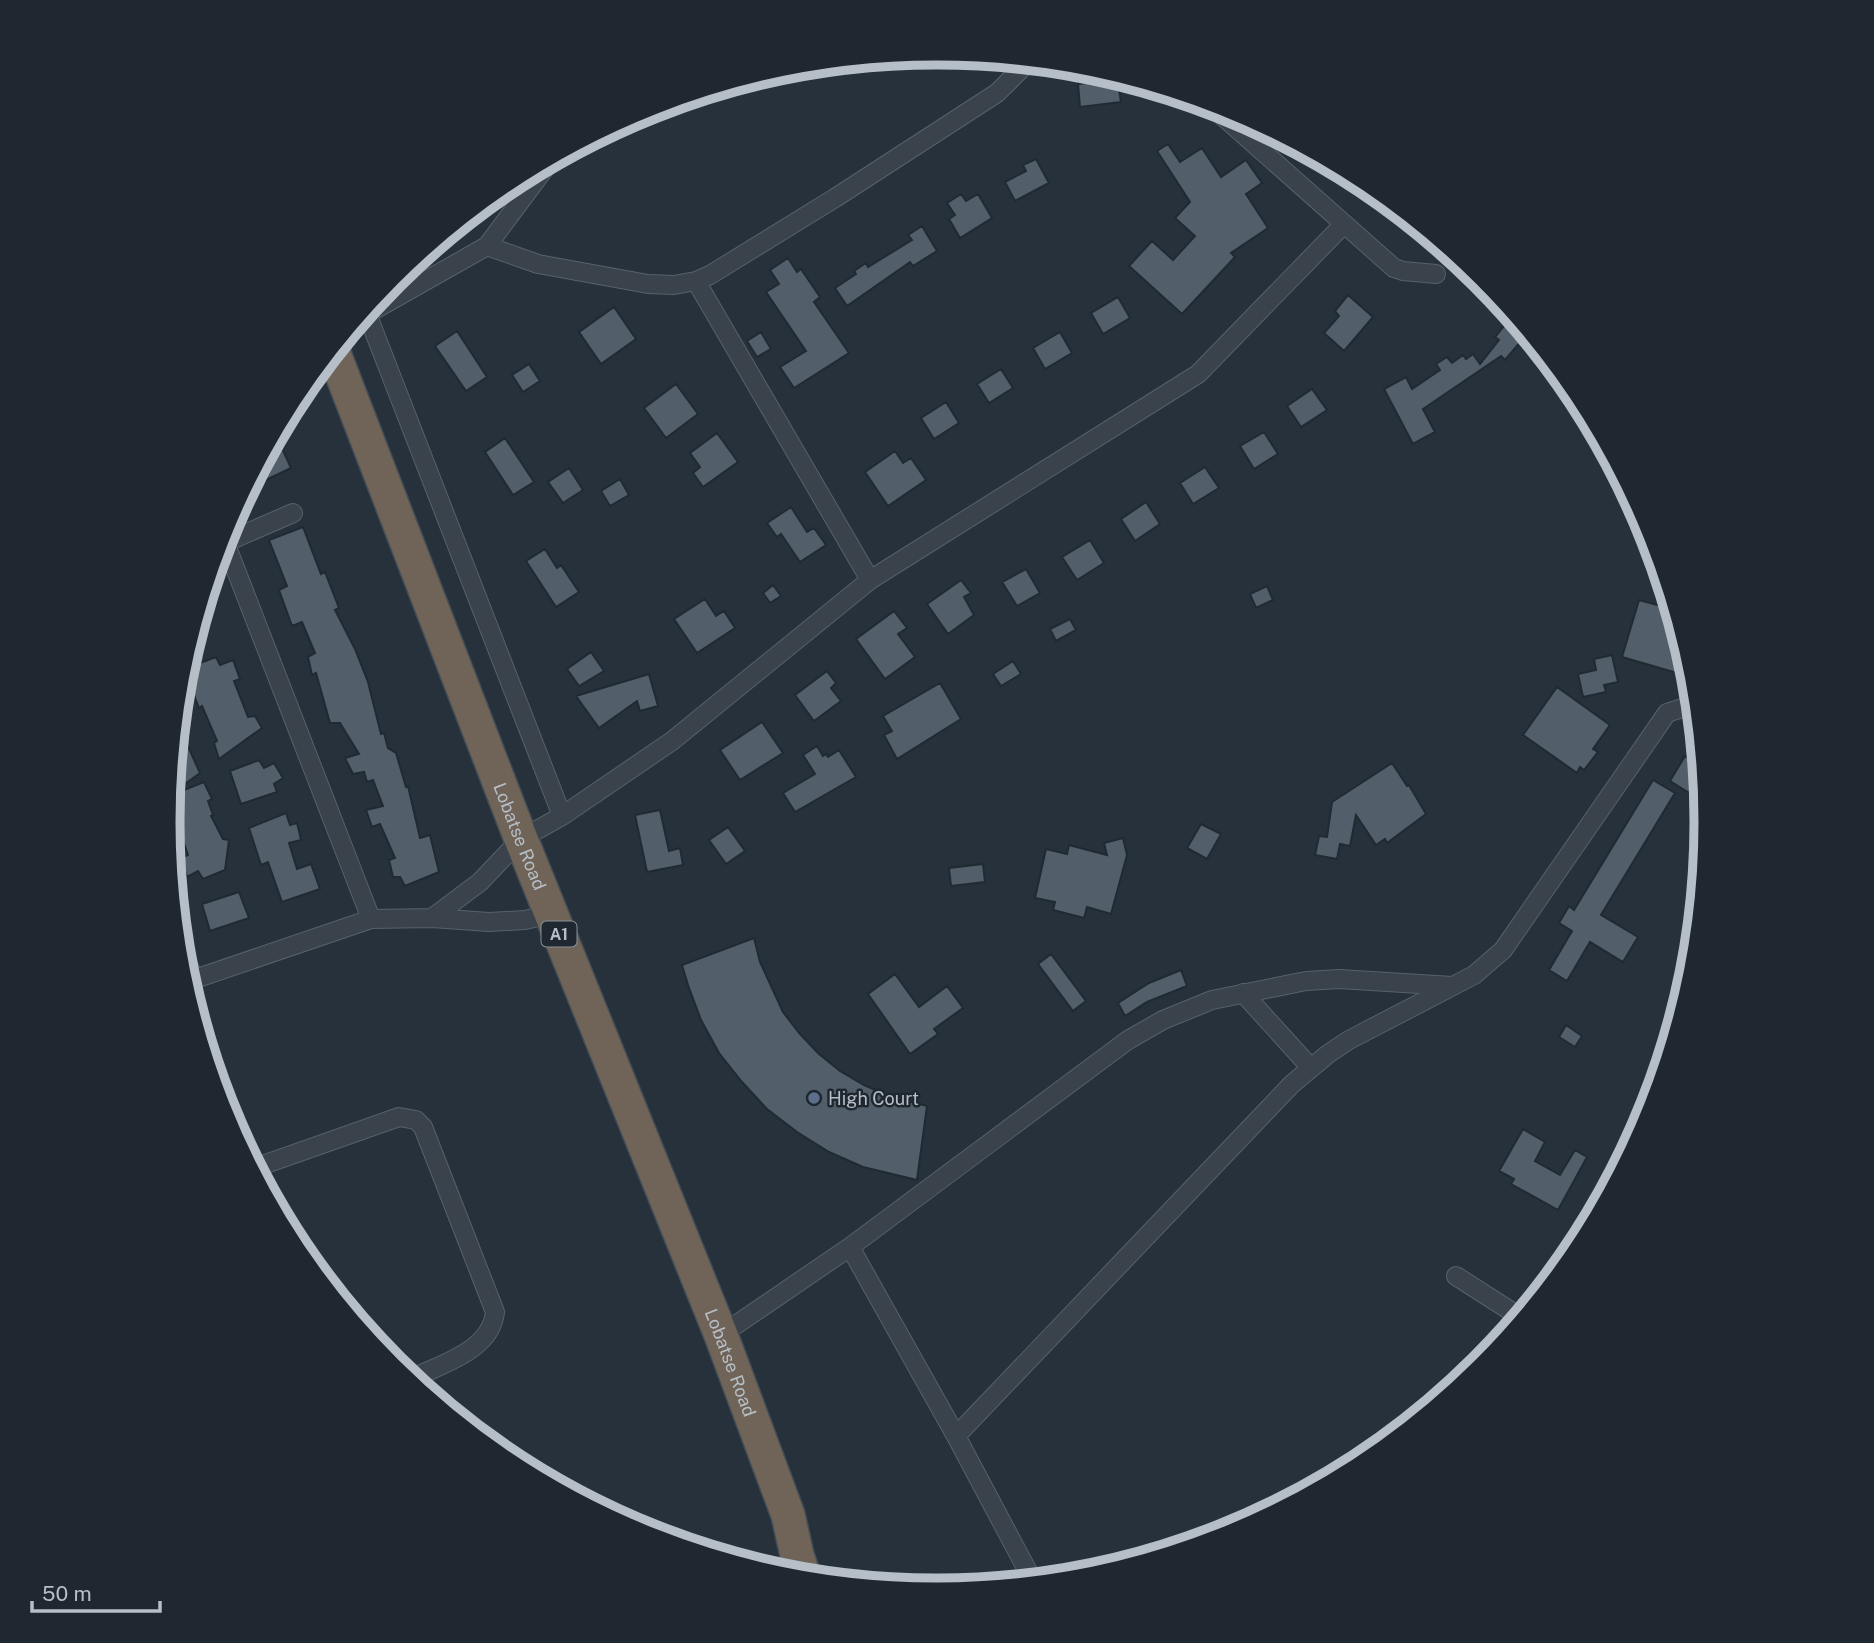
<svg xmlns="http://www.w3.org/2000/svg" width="1874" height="1643" viewBox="0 0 1874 1643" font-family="'Public Sans',sans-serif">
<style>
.building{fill:#525e69;stroke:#212a32;stroke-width:2}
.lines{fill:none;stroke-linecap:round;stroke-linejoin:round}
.street-casing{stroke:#586169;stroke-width:20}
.highway-casing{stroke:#454e56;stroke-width:36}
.street{stroke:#3a434b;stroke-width:18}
.highway{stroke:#706458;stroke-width:33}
.service-dot{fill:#5c6f8a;stroke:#1f2830;stroke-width:2.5}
.labels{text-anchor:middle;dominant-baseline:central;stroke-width:5;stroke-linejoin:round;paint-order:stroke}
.shield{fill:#1f2830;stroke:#89919a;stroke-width:2}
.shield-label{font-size:16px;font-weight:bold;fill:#b6bec7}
.street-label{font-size:18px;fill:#b6bec7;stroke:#1f2830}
.poi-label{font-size:18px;fill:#b6bec7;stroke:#1f2830;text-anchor:start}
.rim{fill:none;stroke:#b6bec7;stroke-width:9}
</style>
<rect width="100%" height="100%" fill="#26313b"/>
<path class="building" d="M1112 75 1117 76 1121 102 1080 107 1078 84 1103 81V76Z
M1168 144 1180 162 1202 148 1221 177 1246 160 1262 183 1246 194 1268 228 1231 253 1235 257 1182 314 1129 266 1152 241 1173 260 1195 236 1175 218 1190 202 1157 151Z
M1036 159 1049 183 1015 201 1005 182 1026 171 1023 165Z
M961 194 966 201 978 194 992 218 960 238 949 219 955 215 947 203Z
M922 226 937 251 913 266 910 262 847 306 835 288 856 274 854 271 866 263 868 267 912 240 908 235Z
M788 258 797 272 801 269 820 297 814 302 849 353 794 388 780 367 806 351 766 292 779 284 770 270Z
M1348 295 1373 317 1344 351 1324 333 1339 316 1335 311Z
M1118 297 1130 318 1103 334 1091 313Z
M614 307 636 339 601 364 579 332Z
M1512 316 1527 334 1505 360 1501 356 1423 409 1435 432 1413 444 1384 389 1406 377 1412 389 1440 370 1436 364 1447 357 1452 363 1463 355 1466 359 1473 354 1480 364 1499 340 1495 337Z
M457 331 487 377 466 391 435 346Z
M761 332 771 349 757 357 747 341Z
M1060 332 1072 353 1045 369 1033 348Z
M529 364 540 381 523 392 512 375Z
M1001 369 1013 388 989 403 977 384Z
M676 384 698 414 666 438 644 408Z
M1312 389 1327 410 1301 427 1287 406Z
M946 402 959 423 934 439 921 418Z
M1264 432 1278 454 1254 469 1240 446Z
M717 433 738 462 703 487 693 473 700 467 690 453Z
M276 435 291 468 247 489Z
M505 438 534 482 513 495 485 452Z
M895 451 903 463 911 458 926 480 888 506 865 472Z
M1205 467 1219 488 1193 504 1180 483Z
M569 468 583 490 563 503 548 482Z
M620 479 629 495 610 506 601 491Z
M1146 502 1160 524 1135 541 1121 519Z
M791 507 807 532 814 528 826 545 800 562 781 534 777 537 767 523Z
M303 527 321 574 325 572 339 608 335 610 355 649 368 682 381 734 384 733 388 748 396 753 406 787 408 786 420 838 430 835 439 872 405 886 400 877H393L389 860 395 858 380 824 372 827 366 810 383 806 373 780 367 782 364 772 353 774 345 758 359 754 340 723H330L316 673 312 675 308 657 315 653 302 622 292 626 279 590 287 586 269 540Z
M1090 540 1104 563 1077 580 1062 557Z
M545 549 557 568 561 565 579 592 556 607 526 561Z
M1026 569 1040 593 1017 606 1002 582Z
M961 580 971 593 964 597 974 615 948 634 927 604Z
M773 585 781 596 770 603 763 593Z
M1267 586 1273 600 1256 608 1250 594Z
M705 599 716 616 724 611 735 628 697 653 674 619Z
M1639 600 1672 609 1684 649 1677 673 1622 657Z
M894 611 907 628 898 634 915 657 885 679 856 639Z
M1070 619 1076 630 1056 641 1050 629Z
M591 652 604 671 579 686 567 669Z
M1612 655 1618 682 1604 685 1606 692 1583 697 1578 674 1596 670 1594 659Z
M216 657 220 665 233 660 240 679 234 681 248 717 255 716 262 728 219 759 214 743 217 741 202 706 199 708 184 669Z
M1013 661 1021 674 1001 686 993 674Z
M827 671 836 683 831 688 841 701 814 721 795 695Z
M649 674 658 706 640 711 637 701 599 728 576 696Z
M940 683 961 719 897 759 884 735 892 731 883 716Z
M1557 687 1610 725 1593 749 1598 752 1584 770 1580 767 1577 773 1523 735Z
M762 722 783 753 740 780 720 750Z
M178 724 200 773 182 786 184 790 204 782 212 799 208 801 213 815 211 816 223 839 229 840 225 870 203 879 198 871 187 877 181 858 188 855 179 829 177 830 174 822 168 824Z
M817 746 823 756 826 754 828 757 839 750 856 777 795 812 783 793 815 774 803 755Z
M1685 756 1700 766 1704 802 1670 781Z
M259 760 264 768 274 763 283 778 274 784 277 792 241 804 230 771Z
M1392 763 1407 786 1409 785 1426 814 1387 843 1385 839 1376 845 1356 815 1350 846 1340 844 1337 859 1315 855 1319 836 1327 837 1332 802Z
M1653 780 1675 793 1601 915 1638 937 1623 962 1590 942 1567 981 1549 970 1572 931 1559 923 1569 906 1574 910Z
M660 810 669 851 680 848 683 865 647 872 635 815Z
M286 813 290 825 297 823 299 831 301 840 289 843 297 869 311 864 320 889 282 902 268 862 261 865 249 828Z
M1201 824 1221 834 1207 859 1187 848Z
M728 827 745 851 726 864 709 840Z
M1123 838 1127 855 1111 914 1087 907 1084 918 1053 910 1055 902 1035 898 1046 849 1067 854 1069 845 1107 855 1104 843Z
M983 864 985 882 951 886 949 868Z
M239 892 249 918 210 931 202 904Z
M754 938 760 962 783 1012 800 1034 819 1054 840 1071 864 1085 889 1096 927 1106 917 1180 863 1167 829 1152 797 1132 767 1109 742 1082 719 1053 701 1020 688 985 682 965Z
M1051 954 1086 1001 1073 1011 1038 964Z
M1181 970 1187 986 1147 1002 1125 1016 1118 1003 1149 983Z
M895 974 919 1007 947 986 963 1008 934 1029 938 1034 910 1054 868 994Z
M1566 1025 1582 1036 1575 1047 1559 1037Z
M1523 1129 1545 1142 1535 1161 1560 1175 1575 1150 1587 1157 1558 1210 1511 1184 1514 1179 1499 1171Z"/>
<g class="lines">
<g class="street-casing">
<path id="street" d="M1209 104 1394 268 1403 271 1436 274
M487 246 538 264 648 284 674 285 696 281 710 275 835 198 997 93 1028 62
M696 281 870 580
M366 311 562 816
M367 314 487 246 551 160
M225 542 371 919
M222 544 293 513
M432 918 480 882 521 839 562 816 672 741 870 580 1198 374 1343 225
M180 946 194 979
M186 982 371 919 432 918 489 922 525 920 551 914
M1243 993 1311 1068
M254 1168 399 1117 416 1120 423 1127 495 1312C491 1351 441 1364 411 1379
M850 1247 956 1436 1033 1581
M1456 1276 1520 1317
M721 1335 850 1247 1128 1040 1163 1020 1212 1000 1306 981 1339 979 1452 986
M956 1436 1292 1084 1328 1054 1349 1040 1474 975 1503 950 1667 713 1694 704"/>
</g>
<g class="highway-casing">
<g id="highway">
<path id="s1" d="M333 351 521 839 721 1335 788 1515 797 1555 804 1577"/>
</g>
</g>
<use href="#street" class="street"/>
<use href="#highway" class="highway"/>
</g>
<circle class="service-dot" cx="814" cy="1098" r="7"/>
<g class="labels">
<rect class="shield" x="541.5" y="921.5" width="35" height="25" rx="5"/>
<g class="shield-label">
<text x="559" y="934">A1</text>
</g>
<g class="street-label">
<text stroke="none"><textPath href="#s1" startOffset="520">Lobatse Road</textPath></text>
<text stroke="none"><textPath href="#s1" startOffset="1087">Lobatse Road</textPath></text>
</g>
<g class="poi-label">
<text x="828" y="1098">High Court</text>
</g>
</g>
<path d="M0 0H1874V1643H0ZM936 65H938A756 756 0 0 1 1694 821V822A756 756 0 0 1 938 1578H936A756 756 0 0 1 180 822V821A756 756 0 0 1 936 65Z" fill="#1f2830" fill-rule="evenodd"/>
<path class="rim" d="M936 65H938A756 756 0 0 1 1694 821V822A756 756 0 0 1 938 1578H936A756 756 0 0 1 180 822V821A756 756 0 0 1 936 65Z"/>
<path d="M32 1601v10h128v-10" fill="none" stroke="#b6bec7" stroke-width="3.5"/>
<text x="42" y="1601" font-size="21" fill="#b6bec7" stroke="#1f2830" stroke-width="5" paint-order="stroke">50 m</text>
</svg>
